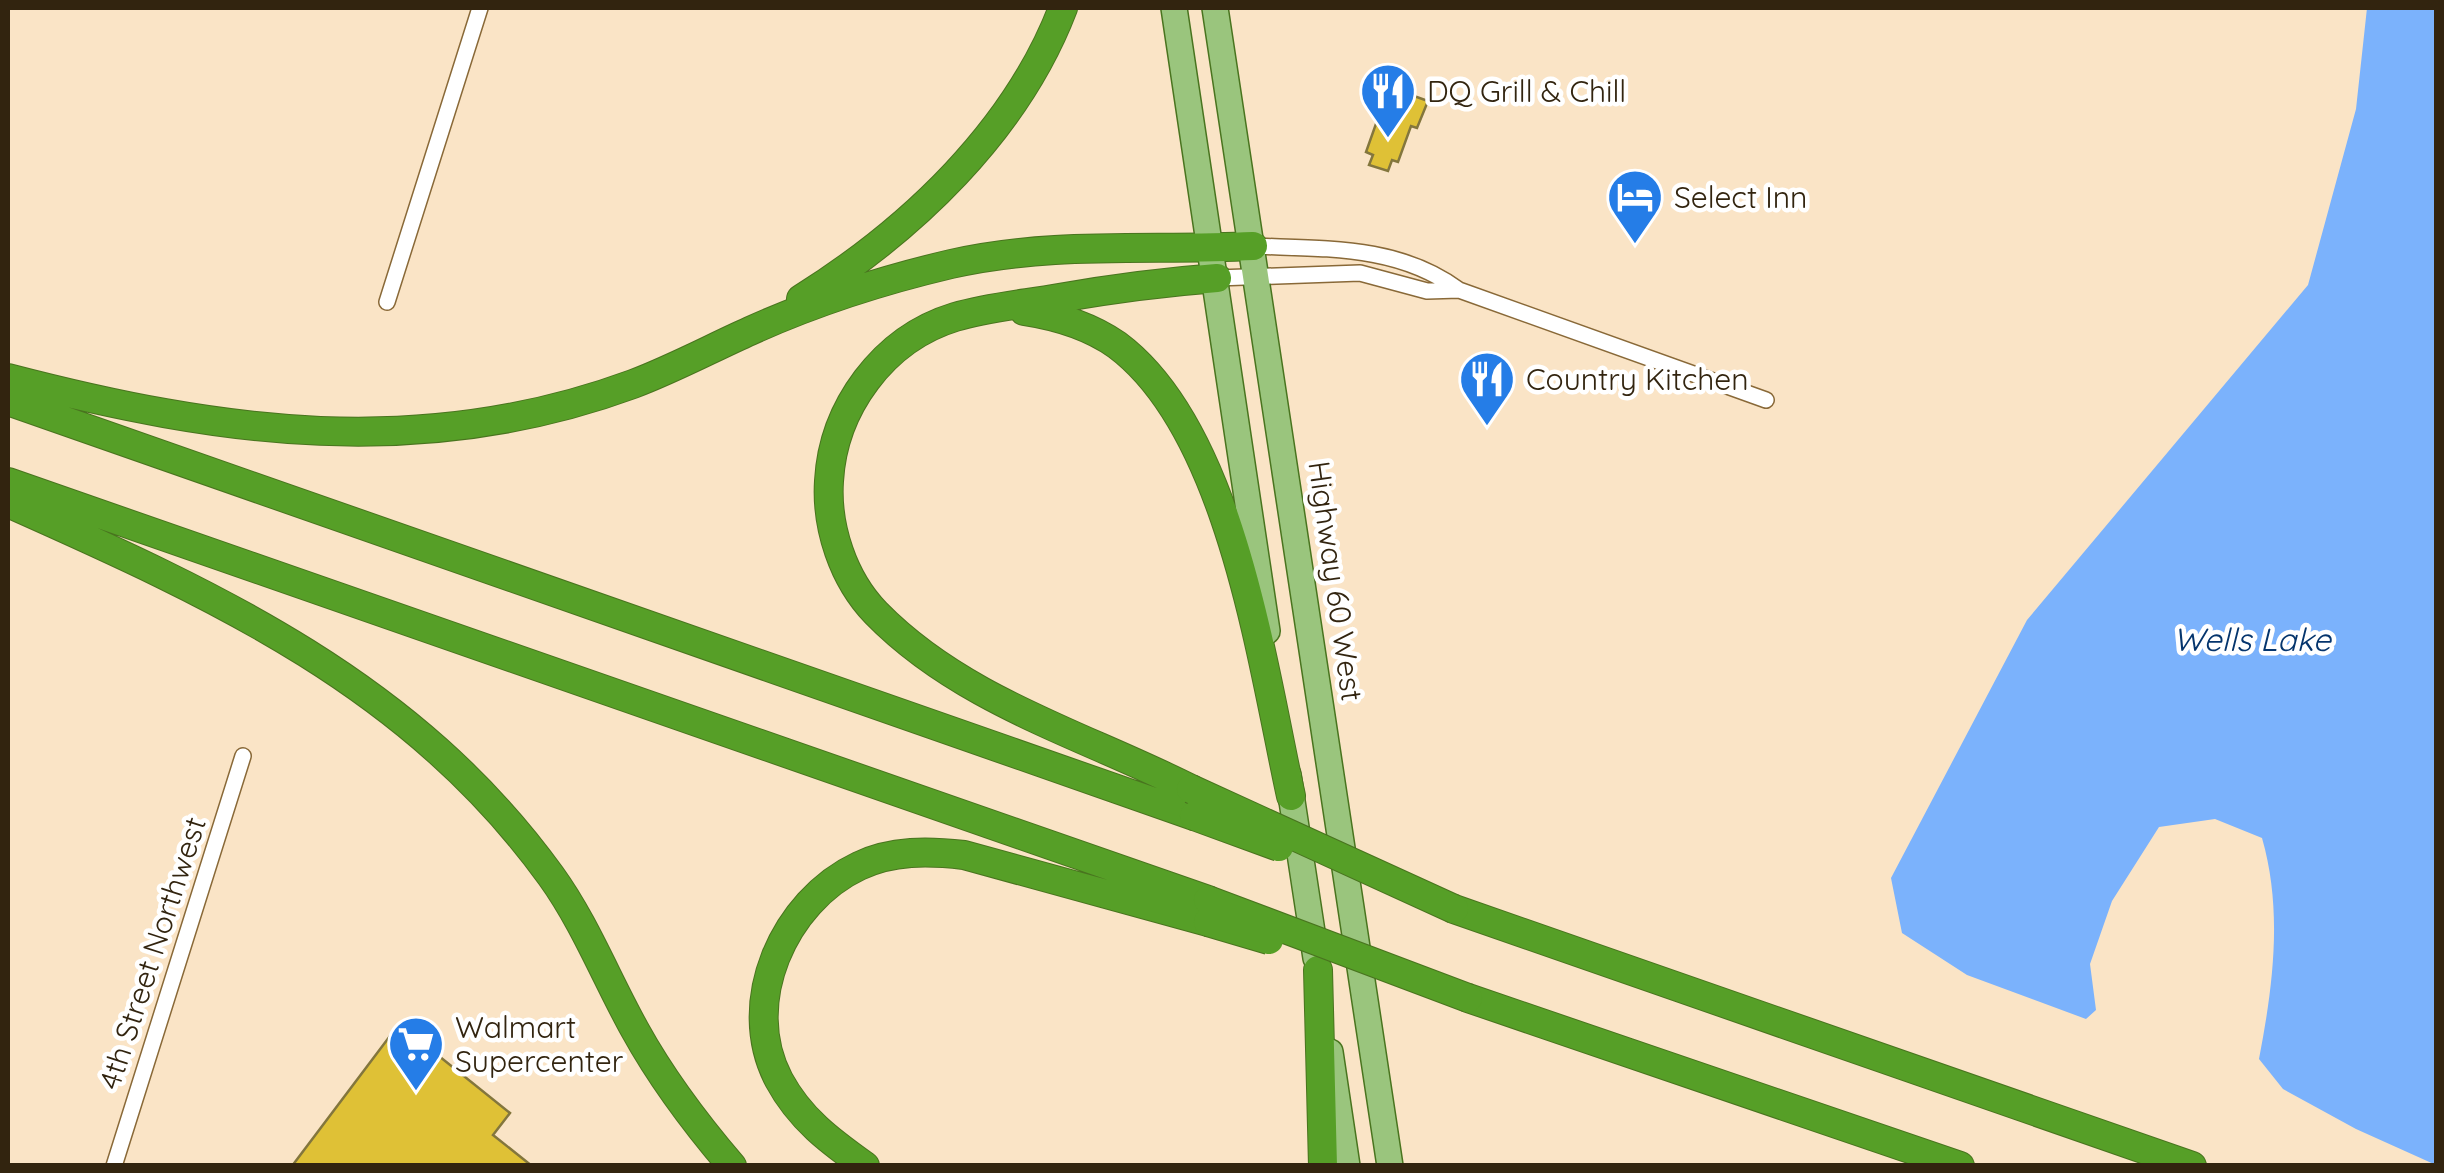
<svg xmlns="http://www.w3.org/2000/svg" width="2444" height="1173" viewBox="0 0 2444 1173" font-family="Quicksand,sans-serif">
<style>
.water{fill:#7bb2fc}
.building{fill:#dfc136;stroke:#83763d;stroke-width:2.5}
.lines{fill:none;stroke-linecap:round;stroke-linejoin:round}
.street-casing{stroke:#896938;stroke-width:18}
.primary-casing{stroke:#49741f;stroke-width:28}
.highway-casing{stroke:#49741f;stroke-width:30}
.street{stroke:#fff;stroke-width:15}
.primary{stroke:#9ac57d;stroke-width:25}
.highway{stroke:#569f27;stroke-width:28}
.highway-bridge-casing{stroke:#49741f;stroke-width:30;stroke-linecap:butt}
.highway-bridge{stroke:#569f27;stroke-width:28}
.labels{text-anchor:middle;dominant-baseline:central;stroke-width:9;stroke-linejoin:round;paint-order:stroke}
.poi-label{font-size:30px;fill:#32240f;stroke:#fff;text-anchor:start}
.street-label{font-size:30px;fill:#32240f;stroke:#fff}
.water-label{font-size:32px;font-style:italic;fill:#05356d;stroke:#fff}
</style>
<rect width="100%" height="100%" fill="#fae4c6"/>
<path class="water" d="M2367 8H2436V1165L2356 1129 2283 1089 2259 1059C2273 986 2283 911 2262 838L2215 819 2159 827 2112 901 2090 964 2096 1010 2086 1019 1967 975 1902 933 1891 878 2027 620 2308 285 2356 109Z"/>
<path class="building" d="M1389 87 1428 101 1417 128 1411 126 1398 162 1392 160 1388 171 1369 165 1373 155 1366 152Z
M399 1024 510 1113 493 1135 532 1166H292Z"/>
<g class="lines">
<g class="street-casing">
<path id="street" d="M1253 246C1326 249 1398 245 1459 290L1766 400
M1217 278 1360 273 1427 291 1459 290
M387 302 480 8
M114 1166 243 756"/>
</g>
<g class="primary-casing">
<path id="primary" d="M1174 8 1267 631
M1215 8 1390 1166
M1288 775 1316 958
M1330 1052 1347 1166"/>
</g>
<g class="highway-casing">
<path id="highway" d="M801 299C911 230 1016 131 1063 8
M1024 311C1057 316 1090 326 1117 345 1231 430 1262 664 1291 796
M8 378C219 433 421 462 633 384 673 369 712 348 750 331 814 302 883 280 951 264 1052 241 1152 251 1253 246
M8 401 1194 816
M8 482 1208 900
M8 503C217 596 413 685 551 876 585 923 607 980 635 1030 662 1079 696 1124 732 1166
M1191 789C1084 735 962 701 876 613 843 579 826 527 829 481 833 408 883 339 955 317 988 307 1025 304 1059 298 1111 289 1164 282 1217 278
M1454 909 2192 1166
M1318 970 1323 1166
M1468 998 1960 1166
M865 1166C830 1141 800 1119 779 1080 738 1003 784 901 859 866 892 850 929 851 964 855L1208 922"/>
</g>
<use href="#street" class="street"/>
<use href="#primary" class="primary"/>
<use href="#highway" class="highway"/>
<g class="highway-bridge-casing">
<path id="highway-bridge" d="M1191 789 1454 909
M1194 816 1279 847
M1208 900 1468 998
M1208 922 1269 940"/>
</g>
<use href="#highway-bridge" class="highway-bridge"/>
</g>
<defs>
<g id="restaurant-pin" transform="scale(2.875)"><path d="M0 17L-7.5 6A9.5 9.5 0 1 1 7.5 6Z" fill="#257de7" stroke="#fff"/><path d="M-5-6h1v4h1v-4h1v4h1v-4h1v5L-1.5 .5V6h-2V.5L-5-1ZM5-6V6H3V1.5H1.5Q1.5-4 5-6Z" fill="#fff"/></g>
<g id="hotel-pin" transform="scale(2.875)"><path d="M0 17L-7.5 6A9.5 9.5 0 1 1 7.5 6Z" fill="#257de7" stroke="#fff"/><path d="M-6-4.5h1.5V1H6V5H4.5V3h-9V5H-6ZM-4 0a1.8 1.8 0 1 1 3.6 0ZM.5 0V-2.5h3Q6-2.5 6 0Z" fill="#fff"/></g>
<g id="supermarket-pin" transform="scale(2.875)"><path d="M0 17L-7.5 6A9.5 9.5 0 1 1 7.5 6Z" fill="#257de7" stroke="#fff"/><path d="M-6-5.5h2.5l.6 2H6L4.5 2H-2.5L-4.4-4H-6ZM-1.5 3.2a1.3 1.3 0 1 0 .1 0ZM3 3.2a1.3 1.3 0 1 0 .1 0Z" fill="#fff"/></g>
</defs>
<g fill-rule="evenodd">
<use href="#restaurant-pin" x="1388" y="91"/>
<use href="#hotel-pin" x="1635" y="197"/>
<use href="#restaurant-pin" x="1487" y="379"/>
<use href="#supermarket-pin" x="416" y="1044"/>
</g>
<g class="labels">
<g class="poi-label">
<text x="1427" y="91">DQ Grill &amp; Chill</text>
<text x="1674" y="197">Select Inn</text>
<text x="1526" y="379">Country Kitchen</text>
<text x="455" y="1027">Walmart<tspan x="455" dy="34">Supercenter</tspan></text>
</g>
<g class="street-label">
<text transform="translate(1336 581) rotate(82)">Highway 60 West</text>
<text transform="translate(152 953) rotate(-72)">4th Street Northwest</text>
</g>
<g class="water-label">
<text x="2252" y="639">Wells Lake</text>
</g>
</g>
<rect width="2444" height="1173" fill="none" stroke="#32240f" stroke-width="20"/>
</svg>
